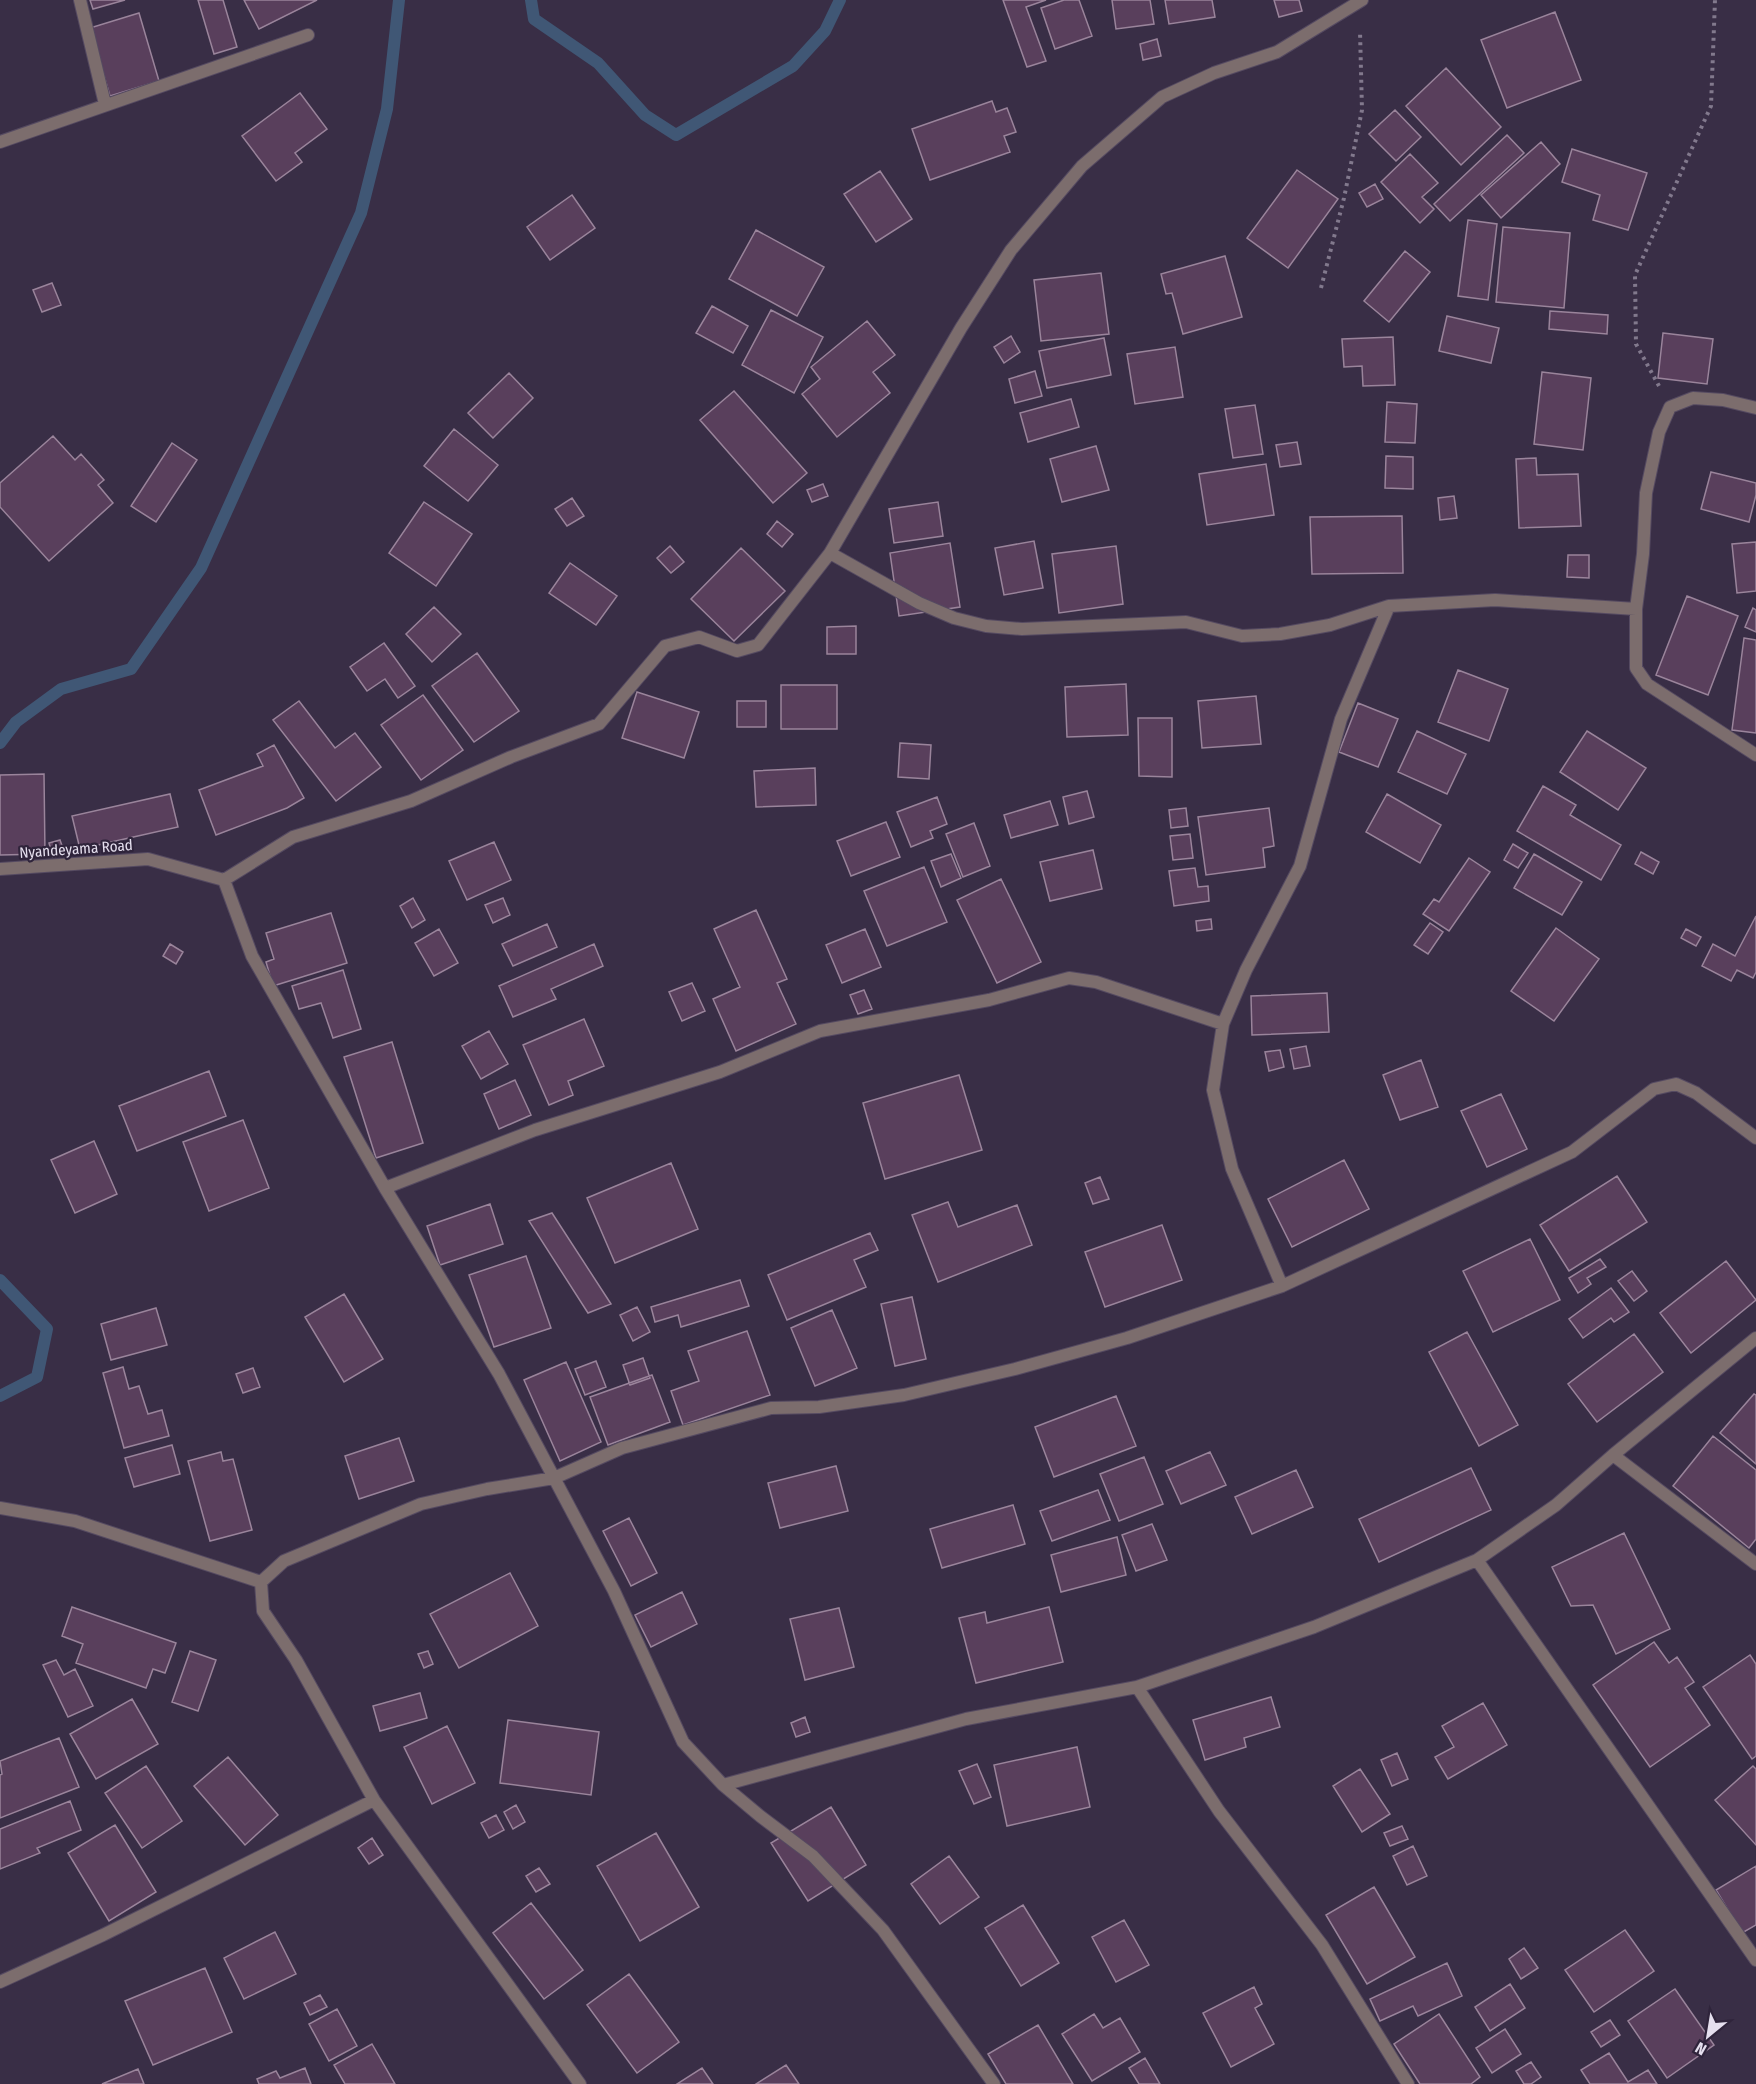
<svg xmlns="http://www.w3.org/2000/svg" width="1756" height="2084" viewBox="0 0 1756 2084" font-family="'Fira Sans Condensed',sans-serif">
<style>
.lines{fill:none;stroke-linecap:round;stroke-linejoin:round}
.stream{stroke:#405775;stroke-width:12}
.building{fill:#593f5c;stroke:#9a849b;stroke-width:1.5}
.minor-casing{stroke:#554a61;stroke-width:14}
.path{stroke:#82798d;stroke-width:4;stroke-dasharray:3 4.5;stroke-linecap:butt}
.minor{stroke:#7c6d6d;stroke-width:12}
.labels{text-anchor:middle;dominant-baseline:central;stroke-width:4.5;stroke-linejoin:round;paint-order:stroke}
.street-label{font-size:15px;fill:#e5dfee;stroke:#2f243b}
</style>
<rect width="100%" height="100%" fill="#392e46"/>
<g class="lines">
<path class="stream" d="M531 0 534 19 598 63 645 115 676 135 793 66 825 31 840 0
M0 743 16 722 61 689 131 669 201 568 361 213 387 109 399 0
M0 1280 47 1329 37 1377 0 1396"/>
</g>
<path class="building" d="M90 0H125L93 9Z
M198 0H223L237 47 214 54Z
M244 0H317L259 29Z
M1003 0H1046L1026 7 1046 61 1027 67Z
M1064 0H1079L1092 36 1055 49 1041 8Z
M1112 0H1150L1154 24 1116 29Z
M1165 0H1212L1215 17 1169 24Z
M1274 0H1299L1302 11 1279 17Z
M1555 12 1581 80 1507 108 1481 40Z
M139 13 159 81 110 96 90 28Z
M1157 39 1161 56 1143 60 1140 44Z
M1446 68 1501 127 1461 165 1406 106Z
M300 93 327 129 295 153 302 162 276 181 242 136Z
M992 101 996 112 1007 108 1016 132 1004 136 1010 152 930 180 912 129Z
M1395 110 1421 137 1396 161 1369 134Z
M1507 135 1524 153 1450 221 1434 204Z
M1541 142 1560 164 1501 218 1481 195Z
M1572 149 1647 173 1628 230 1593 220 1600 195 1562 182Z
M1410 154 1438 183 1422 197 1434 209 1420 223 1381 182Z
M1297 170 1338 199 1288 268 1247 238Z
M880 171 912 219 876 242 844 194Z
M1375 184 1383 199 1367 207 1359 193Z
M572 195 595 228 550 260 527 227Z
M1468 220 1497 224 1488 300 1458 296Z
M1503 227 1570 233 1564 308 1496 302Z
M756 230 824 267 797 316 729 279Z
M1405 251 1430 272 1389 322 1364 301Z
M1225 256 1242 317 1183 334 1172 293 1166 294 1161 274Z
M1101 273 1109 334 1041 341 1034 280Z
M52 283 61 305 42 312 33 290Z
M712 306 748 326 733 353 696 333Z
M771 310 823 337 794 393 742 365Z
M1550 311 1608 315 1607 334 1549 329Z
M1447 316 1499 328 1491 363 1439 351Z
M867 321 895 355 873 372 890 393 837 437 802 394 820 379 811 367Z
M1663 333 1713 339 1707 384 1658 378Z
M1011 336 1020 352 1004 363 994 347Z
M1393 337 1395 385 1363 386 1362 366 1344 367 1342 339Z
M1104 338 1111 375 1047 388 1039 351Z
M1175 347 1183 397 1135 404 1127 354Z
M1035 371 1042 396 1015 403 1009 379Z
M1542 372 1591 378 1583 450 1534 444Z
M509 373 533 398 493 438 468 413Z
M734 391 807 473 773 503 700 420Z
M1071 399 1079 427 1028 442 1020 413Z
M1387 402 1417 404 1415 443 1385 442Z
M1255 405 1263 454 1233 458 1225 409Z
M454 429 498 465 468 501 424 466Z
M53 436 75 460 81 454 104 480 98 485 113 503 49 561 0 507V483Z
M1297 442 1301 464 1280 467 1276 445Z
M172 443 197 460 156 522 131 506Z
M1096 446 1109 490 1062 502 1050 459Z
M1386 456 1413 457V489L1385 488Z
M1536 458 1537 475 1578 474 1581 526 1519 528 1516 459Z
M1266 464 1274 515 1207 525 1199 474Z
M1711 472 1756 483V495L1749 522 1701 509Z
M823 484 828 496 812 502 807 490Z
M1454 496 1457 518 1440 520 1438 498Z
M572 498 584 516 567 526 555 509Z
M424 502 472 534 436 586 389 553Z
M938 502 943 536 894 543 889 509Z
M1402 516 1403 573 1312 574 1310 517Z
M777 521 793 534 782 547 767 534Z
M1034 541 1043 588 1004 595 995 548Z
M1756 542V591L1737 593 1732 544Z
M950 543 960 607 899 616 890 553Z
M670 546 684 562 671 573 657 558Z
M1116 546 1123 604 1059 613 1052 554Z
M741 548 785 591 734 641 691 599Z
M1568 555H1589V578L1567 577Z
M570 563 617 596 596 625 549 593Z
M1687 596 1738 616 1708 695 1656 675Z
M434 607 461 634 432 662 406 634Z
M1753 608 1756 610V632L1745 627Z
M856 626V654H827V627Z
M1744 638 1756 640V733L1732 730Z
M384 643 415 686 398 698 385 679 367 691 350 667Z
M477 653 519 711 474 742 432 686Z
M1458 670 1508 689 1489 741 1438 722Z
M1126 684 1128 735 1067 737 1065 687Z
M781 685H837V729H781Z
M637 692 699 712 684 758 622 738Z
M423 695 463 750 421 780 381 725Z
M1256 696 1261 744 1202 748 1198 701Z
M299 701 335 748 355 733 381 767 336 801 273 720Z
M737 701H766V727H737Z
M1358 703 1398 719 1378 767 1339 752Z
M1138 718H1172V777L1139 776Z
M1417 731 1466 754 1447 794 1398 772Z
M1587 731 1646 768 1618 810 1560 772Z
M900 743 931 745 929 779 898 777Z
M274 745 304 798 287 808 216 835 199 790 263 766 257 754Z
M815 768 816 805 756 807 754 771Z
M44 774 45 854 0 855V775Z
M1543 786 1576 805 1570 815 1621 845 1601 880 1517 831Z
M1087 791 1094 817 1069 824 1063 797Z
M170 794 178 827 80 849 72 816Z
M1387 794 1441 825 1420 863 1366 832Z
M937 797 947 824 930 831 933 838 911 847 897 812Z
M1050 801 1058 825 1011 838 1004 815Z
M1186 808 1188 826 1171 828 1169 810Z
M1269 808 1274 846 1263 848 1265 867 1206 875 1198 817Z
M886 822 900 857 851 876 837 841Z
M974 823 990 866 963 877 946 834Z
M1190 834 1193 858 1173 860 1170 836Z
M60 840 65 854 53 857 49 843Z
M494 842 511 880 467 900 449 861Z
M1513 844 1528 853 1518 868 1504 860Z
M1093 850 1102 889 1050 901 1040 862Z
M1641 852 1659 862 1653 874 1635 864Z
M951 854 961 878 941 887 931 861Z
M1534 854 1582 882 1562 915 1514 888Z
M1469 858 1490 872 1449 931 1423 914 1434 899 1439 902Z
M924 867 947 922 887 946 864 891Z
M1195 868 1198 887 1208 886 1209 901 1174 906 1169 871Z
M1001 879 1041 962 997 983 957 900Z
M413 898 425 920 412 928 400 906Z
M503 898 510 915 493 923 485 905Z
M756 910 787 979 777 983 796 1024 736 1051 713 999 740 987 714 929Z
M331 913 347 963 273 986 266 962 274 959 266 933Z
M1756 916V972L1753 978 1737 970 1731 981 1702 966 1713 944 1735 956Z
M1211 919 1212 929 1197 931 1196 921Z
M1430 923 1443 932 1428 954 1414 945Z
M547 924 557 947 513 966 502 944Z
M1556 928 1599 959 1554 1021 1511 991Z
M439 929 458 963 434 976 415 943Z
M865 929 881 967 842 983 826 945Z
M1686 929 1701 937 1696 946 1681 938Z
M170 944 183 952 176 964 163 956Z
M594 944 603 966 551 989 556 999 513 1017 499 986Z
M343 970 361 1029 333 1038 321 1003 299 1009 292 986Z
M692 983 705 1011 682 1021 669 992Z
M864 990 872 1009 858 1014 850 995Z
M1327 993 1329 1032 1252 1035 1251 996Z
M584 1019 604 1066 568 1081 573 1095 549 1105 523 1045Z
M489 1031 508 1064 481 1079 462 1046Z
M392 1042 423 1143 376 1158 344 1057Z
M1306 1046 1310 1066 1294 1069 1290 1049Z
M1280 1050 1284 1067 1269 1071 1265 1052Z
M1421 1060 1438 1107 1400 1120 1383 1075Z
M209 1071 226 1116 137 1151 119 1106Z
M959 1075 982 1150 885 1179 863 1103Z
M515 1080 531 1115 499 1129 484 1094Z
M1501 1094 1527 1149 1487 1167 1461 1111Z
M243 1120 269 1188 209 1211 183 1142Z
M94 1141 117 1194 75 1213 51 1160Z
M1344 1160 1369 1209 1292 1247 1268 1199Z
M671 1163 698 1229 615 1263 587 1198Z
M1617 1176 1647 1222 1569 1271 1540 1225Z
M1100 1177 1109 1199 1093 1204 1085 1183Z
M948 1202 958 1227 1017 1205 1032 1245 938 1282 912 1215Z
M490 1204 503 1244 440 1265 427 1226Z
M552 1213 611 1304 588 1313 529 1221Z
M1162 1225 1182 1280 1105 1307 1085 1252Z
M870 1233 878 1250 854 1260 866 1287 787 1320 768 1275Z
M1530 1239 1560 1300 1493 1332 1463 1271Z
M526 1256 551 1328 494 1347 469 1275Z
M1600 1259 1606 1267 1587 1278 1591 1284 1578 1293 1569 1278Z
M1726 1261 1756 1300 1691 1353 1660 1313Z
M1632 1271 1647 1291 1634 1301 1618 1281Z
M740 1280 749 1306 681 1327 678 1315 655 1322 651 1307Z
M1611 1288 1629 1312 1614 1322 1611 1318 1583 1338 1569 1319Z
M344 1294 383 1359 344 1382 305 1317Z
M912 1297 926 1359 895 1366 881 1304Z
M637 1307 650 1332 633 1341 620 1315Z
M156 1308 167 1345 111 1360 101 1324Z
M832 1310 857 1368 815 1386 791 1328Z
M747 1331 770 1395 683 1425 671 1391 699 1381 688 1351Z
M1467 1332 1518 1425 1479 1446 1429 1352Z
M1634 1334 1663 1372 1597 1422 1568 1384Z
M643 1358 650 1378 630 1385 623 1365Z
M596 1361 606 1387 585 1395 575 1369Z
M566 1362 601 1442 560 1461 524 1380Z
M123 1367 129 1389 139 1386 148 1414 162 1410 169 1436 124 1448 103 1373Z
M253 1368 260 1387 243 1393 236 1374Z
M652 1375 670 1422 608 1445 590 1397Z
M1754 1394 1756 1395V1464L1720 1433Z
M1116 1396 1136 1446 1054 1477 1035 1427Z
M1713 1436 1756 1470V1539L1749 1548 1673 1486Z
M399 1438 414 1481 359 1499 345 1456Z
M172 1445 180 1474 134 1487 125 1458Z
M221 1452 223 1461 233 1459 252 1530 210 1541 188 1461Z
M1210 1452 1226 1485 1181 1504 1166 1471Z
M1144 1457 1163 1504 1119 1521 1100 1474Z
M836 1466 848 1511 780 1528 768 1483Z
M1471 1468 1491 1510 1379 1562 1359 1519Z
M1296 1470 1313 1507 1252 1534 1235 1497Z
M1098 1490 1110 1520 1052 1541 1040 1511Z
M1013 1505 1025 1544 942 1568 930 1529Z
M629 1518 657 1573 631 1586 603 1531Z
M1152 1524 1167 1560 1136 1571 1122 1535Z
M1624 1533 1670 1629 1616 1654 1593 1605 1571 1606 1552 1567Z
M1117 1537 1126 1575 1061 1592 1051 1555Z
M510 1573 538 1626 459 1668 430 1614Z
M682 1592 697 1624 651 1647 635 1615Z
M72 1607 176 1643 165 1673 153 1669 146 1688 76 1663 83 1644 62 1636Z
M1049 1607 1063 1662 976 1683 959 1618 985 1612 987 1623Z
M839 1608 854 1667 805 1680 790 1619Z
M1654 1642 1669 1663 1677 1657 1694 1682 1685 1688 1710 1725 1650 1767 1593 1685Z
M190 1651 216 1660 198 1711 172 1702Z
M428 1651 433 1664 424 1668 418 1654Z
M1750 1655 1756 1664V1756L1752 1759 1703 1687Z
M56 1660 64 1675 75 1669 93 1706 68 1717 43 1665Z
M420 1693 427 1718 380 1731 373 1706Z
M1271 1697 1280 1727 1244 1738 1246 1747 1205 1760 1193 1720Z
M132 1699 158 1744 96 1779 70 1734Z
M1483 1703 1507 1745 1448 1779 1435 1757 1454 1747 1442 1726Z
M805 1717 810 1732 796 1737 791 1723Z
M508 1720 599 1732 591 1795 500 1783Z
M447 1726 475 1783 432 1804 404 1747Z
M59 1738 79 1787 0 1818V1775L2 1774 0 1761Z
M1077 1747 1090 1807 1007 1826 994 1765Z
M1397 1753 1408 1779 1392 1786 1381 1760Z
M228 1757 278 1815 245 1845 194 1786Z
M977 1764 991 1797 974 1804 959 1771Z
M146 1766 182 1821 142 1848 105 1793Z
M1753 1766 1756 1769V1845L1715 1800Z
M1360 1769 1390 1814 1362 1832 1333 1786Z
M70 1801 81 1830 37 1848 40 1853 0 1869V1829Z
M516 1805 525 1822 513 1829 504 1812Z
M831 1807 866 1865 808 1901 771 1843Z
M496 1815 504 1830 489 1838 481 1823Z
M115 1825 156 1892 109 1921 68 1853Z
M1402 1826 1408 1839 1390 1846 1384 1833Z
M656 1833 699 1907 640 1941 597 1866Z
M372 1838 383 1855 369 1864 358 1848Z
M1413 1846 1427 1876 1407 1885 1393 1856Z
M949 1856 979 1897 940 1924 911 1884Z
M1756 1866V1925L1742 1933 1716 1890Z
M539 1868 550 1884 536 1892 526 1876Z
M1374 1887 1415 1957 1367 1984 1326 1915Z
M531 1903 583 1970 544 1999 493 1933Z
M1023 1905 1059 1963 1021 1986 985 1928Z
M1124 1920 1149 1965 1116 1982 1092 1937Z
M1625 1930 1654 1971 1594 2012 1565 1970Z
M275 1932 296 1974 244 1999 224 1958Z
M1524 1948 1538 1968 1521 1979 1509 1959Z
M1447 1963 1462 1996 1418 2016 1413 2006 1380 2021 1370 1999Z
M205 1968 232 2032 153 2065 125 2001Z
M629 1974 679 2042 637 2073 587 2005Z
M1510 1984 1525 2008 1490 2031 1475 2007Z
M1254 1987 1262 2004 1255 2008 1274 2044 1231 2067 1203 2013Z
M1675 1989 1714 2045 1667 2078 1628 2021Z
M320 1995 327 2007 310 2015 304 2003Z
M337 2009 357 2046 329 2061 309 2024Z
M1094 2014 1103 2028 1120 2018 1140 2052 1092 2081 1062 2034Z
M1439 2014 1480 2077 1471 2084H1420L1394 2044Z
M1610 2020 1620 2035 1601 2047 1591 2032Z
M1038 2025 1073 2084H1006L988 2054Z
M1505 2029 1521 2054 1492 2073 1476 2048Z
M372 2044 395 2084H345L334 2065Z
M1609 2053 1628 2082 1648 2070 1657 2084H1590L1581 2070Z
M1145 2058 1160 2084H1139L1129 2068Z
M1531 2062 1541 2077 1531 2084H1524L1516 2071Z
M786 2065 799 2084H756Z
M305 2068 311 2084H259L257 2079 276 2071 280 2078Z
M702 2068 713 2084H677Z
M138 2069 144 2084H102Z"/>
<g class="lines">
<g class="minor-casing">
<path id="minor" d="M80 0 105 104
M0 142 308 35
M1756 408 1723 400 1693 398 1670 407 1659 432 1646 493 1643 554 1636 609V668L1647 684 1756 755
M830 553 919 603 954 618 986 626 1022 629 1186 622 1242 636 1280 634 1330 625 1389 606 1495 600 1636 609
M0 869 148 859 224 880
M224 880 252 956 385 1188 499 1374 614 1591 683 1742 723 1785 966 1719 1137 1687 1314 1627 1477 1560 1556 1505 1613 1455 1756 1338
M224 880 293 837 411 801 511 757 599 724 665 646 699 637 737 651 758 645 830 553 961 328 1011 250 1082 166 1162 97 1214 73 1277 52 1362 0
M385 1188 535 1130 720 1072 820 1031 989 1000 1069 978 1096 982 1223 1024
M1282 1286 1232 1169 1213 1090 1223 1024 1246 970 1300 866 1341 719 1389 606
M1613 1455 1756 1564
M0 1508 75 1521 261 1582
M1477 1560 1756 1960
M261 1582 284 1561 421 1504 487 1489 554 1478 622 1448 771 1408 819 1407 904 1395 1015 1369 1127 1338 1282 1286 1572 1152 1654 1089 1676 1084 1696 1093 1756 1138
M261 1582 263 1611 296 1660 374 1800 580 2084
M1137 1687 1219 1811 1322 1945 1408 2084
M723 1785 760 1816 813 1856 883 1930 994 2084
M0 1982 103 1935 374 1800"/>
</g>
<path class="path" d="M1321 288 1344 198 1362 110 1360 31
M1659 386 1636 344 1635 275 1711 106 1715 0"/>
<use href="#minor" class="minor"/>
</g>
<g class="labels">
<g class="street-label">
<text transform="translate(76 849) rotate(-4)">Nyandeyama Road</text>
</g>
</g>
<g transform="translate(1708 2036) rotate(210)" stroke="#2f243b" stroke-width="4.5" paint-order="stroke">
<path d="M0-4.5L10 22L0 15L-10 22Z" fill="#e5dfee"/>
<text y="-9" font-size="16" font-weight="bold" text-anchor="middle" fill="#e5dfee">N</text>
</g>
</svg>
